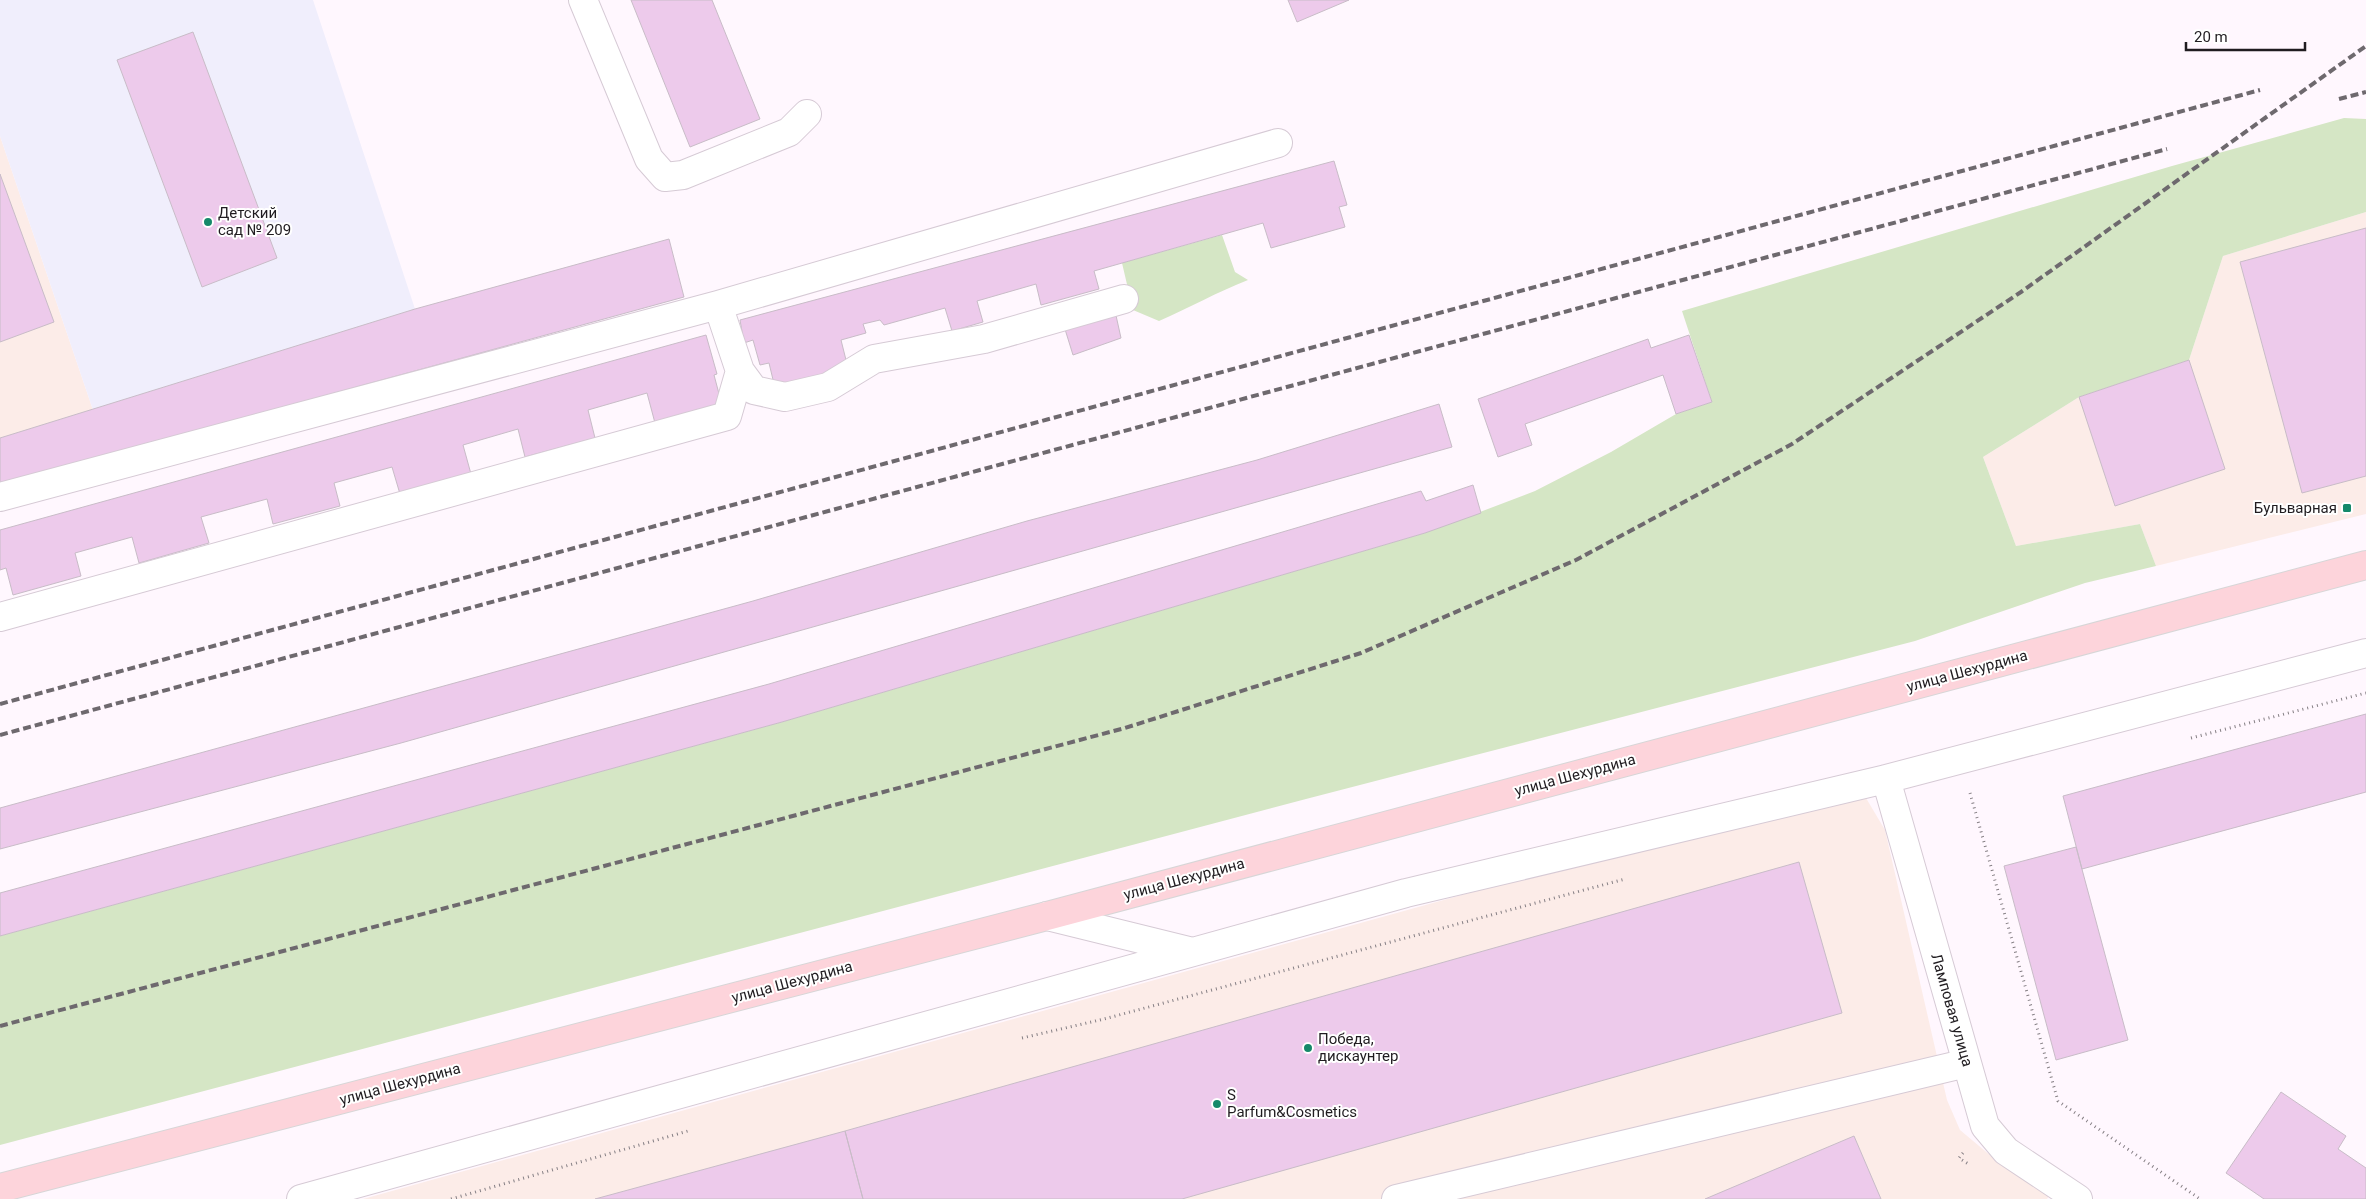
<svg xmlns="http://www.w3.org/2000/svg" width="2366" height="1199" viewBox="0 0 2366 1199" font-family="Roboto,sans-serif">
<style>
.commercial{fill:#fcece8}
.education{fill:#f0eefc}
.green{fill:#d5e6c5}
.building{fill:#edcaeb;stroke:#c8bcc7}
.lines{fill:none;stroke-linecap:round;stroke-linejoin:round}
.minor-casing{stroke:#d6cad5;stroke-width:30}
.major-casing{stroke:#d7d6d7;stroke-width:30}
.path{stroke:#857f84;stroke-width:3;stroke-dasharray:1 4;stroke-linecap:butt}
.minor{stroke:#fff;stroke-width:28}
.major{stroke:#fdd4db;stroke-width:28}
.rail{stroke:#6e696e;stroke-width:4;stroke-dasharray:8 4;stroke-linecap:butt}
.poi-dot{fill:#15896a;stroke:#fff;stroke-width:2}
.labels{text-anchor:middle;dominant-baseline:central;stroke-width:4;stroke-linejoin:round;paint-order:stroke}
.poi-label{font-size:15px;fill:#201c20;stroke:#fff;text-anchor:start}
.street-label{font-size:15px;fill:#201c20;stroke:#fff}
</style>
<rect width="100%" height="100%" fill="#fff7fe"/>
<path class="commercial" d="M0 136 93 410 0 438Z
M2366 212V514L2156 566 2140 524 2016 546 1983 457 2079 397 2189 360 2223 256Z
M1834 792 1866 798 1885 830 1947 1100 1960 1130 1997 1161 2049 1196 2047 1199H363Z"/>
<path class="education" d="M0 0H313L415 309 93 410 0 136Z"/>
<path class="green" d="M2344 118 2366 119V212L2223 256 2189 360 2079 397 1983 457 2016 546 2140 524 2156 566 2085 583 1915 641 1306 799 0 1145V936L782 722 1425 533 1535 491 1611 452 1676 414 1712 402 1682 311 2172 166Z
M1222 235 1235 272 1248 280C1217 292 1189 308 1159 321L1133 310 1122 263Z"/>
<path class="building" d="M631 0H712L760 119 690 147Z
M1288 0H1349L1297 22Z
M193 32 277 258 202 287 117 60Z
M1334 161 1347 205 1339 207 1345 227 1271 248 1263 223 1094 271 1099 289 1041 305 1036 284 977 301 983 322 952 331 945 308 884 325 880 320 863 324 866 333 841 340 848 368 775 388 769 363 760 365 753 340 744 343 740 320Z
M0 174 54 322 0 342Z
M2366 228V476L2302 493 2240 262Z
M669 239 684 297 0 485V438L415 309Z
M1115 311 1121 338 1073 355 1064 326Z
M706 335 717 374 714 375 722 405 655 423 647 393 588 410 595 438 525 457 518 429 463 445 471 474 400 494 392 467 334 483 340 506 273 524 267 499 201 517 209 543 139 563 132 537 75 553 81 576 13 595 6 568 0 570V530Z
M1689 335 1712 402 1676 414 1663 375 1525 424 1532 445 1498 457 1478 399 1648 339 1651 348Z
M2189 360 2225 469 2115 506 2079 397Z
M1439 404 1452 447 401 743 0 849V808L753 601 1027 521 1257 460Z
M1473 485 1481 513 1425 533 782 722 0 936V893L769 684 1421 491 1426 501Z
M2366 714V792L2082 869 2063 796Z
M2076 847 2128 1040 2056 1060 2004 866Z
M1799 862 1842 1013 1182 1199H863L845 1131Z
M2281 1092 2346 1136 2338 1149 2366 1168V1199H2264L2226 1173Z
M845 1131 863 1199H595Z
M1854 1136 1881 1199H1705Z"/>
<g class="lines">
<g class="minor-casing">
<path id="minor" d="M583 0 649 159 665 177 683 175 789 132 807 114
M718 305 740 371 754 390 785 397 828 387 874 359 984 339 1124 299
M0 497 718 305 1278 143
M0 617 727 416 740 371
M1886 779 1985 1126 2006 1151 2078 1199
M1047 916 1189 951
M301 1199 1406 893 1886 779 2366 653
M1396 1199 1967 1063"/>
</g>
<g class="major-casing">
<path id="major" d="M0 1188 1047 916 2366 565"/>
</g>
<path class="path" d="M2191 738 2366 693
M1970 793 2058 1101 2200 1199
M1022 1038 1104 1019 1625 879
M1963 1153 1959 1158 1970 1165
M451 1199 688 1131"/>
<use href="#minor" class="minor"/>
<use href="#major" class="major"/>
<path class="rail" d="M2339 99 2366 92
M0 704 2260 90
M0 735 2167 149
M0 1026 1125 728 1361 653 1576 560 1792 444 2021 292 2366 46"/>
</g>
<g class="poi-dot">
<circle cx="208" cy="222" r="5"/>
<rect x="2342" y="503" width="10" height="10" rx="2.5"/>
<circle cx="1308" cy="1048" r="5"/>
<circle cx="1217" cy="1104" r="5"/>
</g>
<g class="labels">
<g class="poi-label">
<text x="218" y="213">Детский<tspan x="218" dy="17">сад № 209</tspan></text>
<text x="2337" y="508" text-anchor="end">Бульварная</text>
<text x="1318" y="1039">Победа,<tspan x="1318" dy="17">дискаунтер</tspan></text>
<text x="1227" y="1095">S<tspan x="1227" dy="17">Parfum&amp;Cosmetics</tspan></text>
</g>
<g class="street-label">
<text transform="translate(1967 671) rotate(-15)">улица Шехурдина</text>
<text transform="translate(1575 775) rotate(-15)">улица Шехурдина</text>
<text transform="translate(1184 879) rotate(-15)">улица Шехурдина</text>
<text transform="translate(792 982) rotate(-15)">улица Шехурдина</text>
<text transform="translate(1952 1010) rotate(74)">Ламповая улица</text>
<text transform="translate(400 1084) rotate(-15)">улица Шехурдина</text>
</g>
</g>
<path d="M2186 42v8h119v-8" fill="none" stroke="#201c20" stroke-width="2.5"/>
<text x="2194" y="42" font-size="15" fill="#201c20" stroke="#ffffff" stroke-width="4" paint-order="stroke">20 m</text>
</svg>
